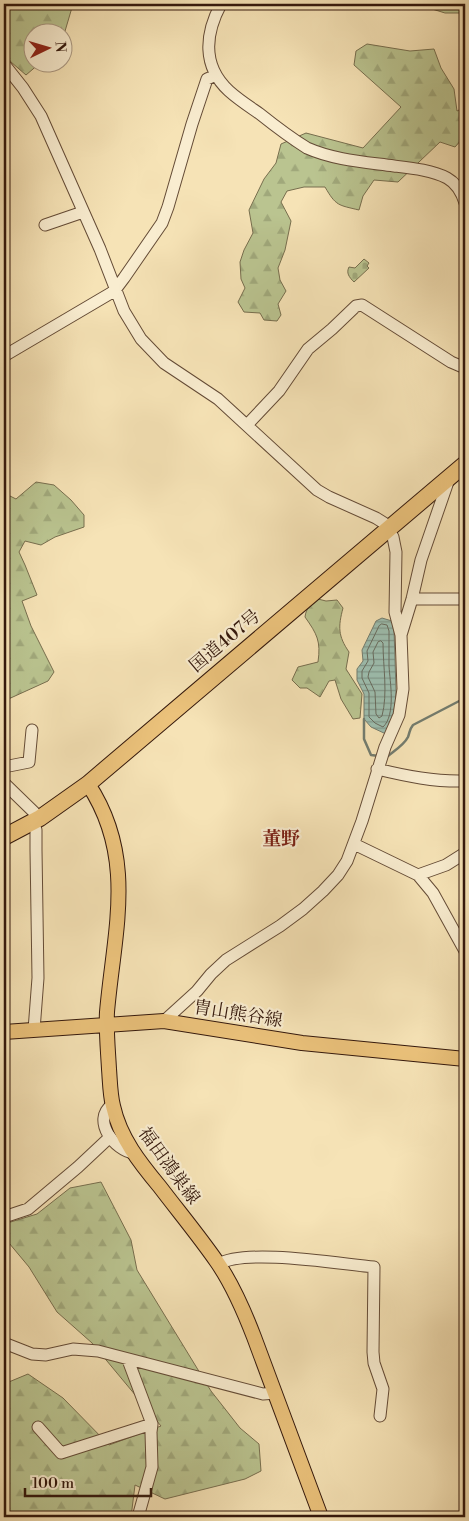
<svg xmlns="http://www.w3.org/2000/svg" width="469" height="1521" viewBox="0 0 469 1521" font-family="'Libre Bodoni','Noto Serif JP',serif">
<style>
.forest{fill:url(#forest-firs);stroke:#776e4e}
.cemetery{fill:url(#cemetery-stones);stroke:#776e4e}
.water{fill:url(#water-rules);stroke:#737c6e}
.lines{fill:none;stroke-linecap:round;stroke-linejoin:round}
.shore{stroke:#686b5e;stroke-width:1}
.stream{stroke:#737c6e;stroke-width:2.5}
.minor-casing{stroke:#644b36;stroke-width:13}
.major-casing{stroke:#34180c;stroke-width:16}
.highway-casing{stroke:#34180c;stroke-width:18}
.minor{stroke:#f9edd0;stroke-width:11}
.major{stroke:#ebc27b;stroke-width:14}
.highway{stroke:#ebc27b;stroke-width:16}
.labels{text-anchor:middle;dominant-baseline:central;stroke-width:4.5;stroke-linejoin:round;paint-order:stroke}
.street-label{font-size:18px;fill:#34180c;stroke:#f9edd0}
.neighbourhood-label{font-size:19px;font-weight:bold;fill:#7a1f14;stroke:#f9edd0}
</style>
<defs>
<pattern id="forest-firs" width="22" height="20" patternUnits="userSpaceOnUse" patternTransform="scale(1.25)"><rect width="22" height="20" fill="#bac490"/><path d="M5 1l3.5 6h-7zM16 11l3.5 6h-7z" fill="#a0a87b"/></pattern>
<pattern id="cemetery-stones" width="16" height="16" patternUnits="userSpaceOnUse" patternTransform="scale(1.25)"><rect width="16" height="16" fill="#bac490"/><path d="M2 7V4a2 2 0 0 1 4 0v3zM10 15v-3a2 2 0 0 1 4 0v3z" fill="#a0a87b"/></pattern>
<pattern id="water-rules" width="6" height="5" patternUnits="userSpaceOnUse" patternTransform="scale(1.25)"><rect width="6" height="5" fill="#9dbeaf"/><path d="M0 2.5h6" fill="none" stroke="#81998d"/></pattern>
</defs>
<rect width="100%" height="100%" fill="#f6e3b6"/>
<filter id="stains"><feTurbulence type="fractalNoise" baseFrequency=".004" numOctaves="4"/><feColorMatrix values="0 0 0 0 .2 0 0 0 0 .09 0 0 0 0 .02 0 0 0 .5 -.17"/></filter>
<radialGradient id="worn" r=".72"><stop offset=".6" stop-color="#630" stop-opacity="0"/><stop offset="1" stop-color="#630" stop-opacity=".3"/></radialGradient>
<path class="forest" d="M4 4H73L63 38 62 32H32V62L40 63 26 75 11 62 4 52Z
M416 4H465V13H445Z
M367 44 410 51 434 49 441 68 454 89 457 111 465 107V138H463L455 147 440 142 398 182 374 180 363 196 359 210C338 205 336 206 325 187H304L287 191 281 202 291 221 285 250 278 268 280 280 286 291 278 304 281 315 277 321 264 320 260 313 244 312 238 302 245 288 241 279 240 262 244 250 253 233 249 210 264 179 276 163 281 144 306 133 363 148 401 107 354 65 356 51Z
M36 482 54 485 71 500 84 515V527L55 537 41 545 25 541 19 552 25 565 37 595 22 601 31 626 54 672 48 681 4 701V493L16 499Z
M318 599 326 601 337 600 343 608C338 627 338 636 349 652L346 669 362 694 360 718 353 719 341 699 335 680 329 681 320 697 307 688H300L292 680 298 667 318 662C321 641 317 634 305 617 306 608 311 604 318 599Z
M101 1182 131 1240 137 1270 211 1391 240 1428 259 1444 261 1471 245 1479 165 1499 135 1485 131 1517H4V1384L28 1374 63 1398 109 1445 161 1426 92 1343 57 1312 29 1267 4 1237V1224L37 1214 70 1188Z"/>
<path class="cemetery" d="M364 259 369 263 367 266 369 268 354 282C349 277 346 273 349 267L355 268Z"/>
<path class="water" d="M382 618 392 621 394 630 396 691 395 709 386 734 371 727 364 719V694L357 680V669L363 661 362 650 376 621Z"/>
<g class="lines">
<path class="shore" d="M382 624 387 625 389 631C389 642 389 654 389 666 390 682 396 715 383 727L375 723 369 717V693L362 678V671L368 661 367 651 379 626Z
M381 641 383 643C383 667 388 693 382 716L379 718 376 714 375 692 368 677 369 672 374 663 373 652 378 642Z"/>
<path class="stream" d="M364 719V739L371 755 379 756
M385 756H388C394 751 404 745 408 737 410 732 409 730 413 725L465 698"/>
<g class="minor-casing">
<path id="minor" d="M221 4C205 34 202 66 229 91 239 100 250 107 260 114 275 126 291 138 307 148 334 160 365 162 394 166 411 168 432 170 447 178 456 183 462 193 465 203
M4 64 23 88 41 116 100 249 124 311 141 339 164 363 218 399 317 490 329 497 376 518 384 523 388 530 393 537 396 552 395 612 401 635
M45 225 83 212
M4 356 111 293 115 290 124 278 162 223 168 207 192 124 207 79 216 75
M247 425 279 391 308 349 332 329 356 306 362 305 451 362 465 368
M412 599H465
M4 767 29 762 32 730
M377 769C406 776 435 782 465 781
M4 783 40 818
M33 822 36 830V850L38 978 34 1030
M354 844 418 875 433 893 465 951
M418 875 446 865 465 853
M164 1021 197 991 211 974 226 960 280 926 303 909 323 891 338 875 347 861 362 821 385 747 399 715 403 689 401 635 412 599 421 560 449 479
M112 1105C91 1120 115 1151 134 1153
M4 1217 28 1209 78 1167 110 1137
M219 1264C246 1248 340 1264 374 1267L373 1352 374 1363 383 1389 380 1416
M4 1343 32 1354 46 1355 73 1349 98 1351 263 1394 276 1393
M128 1360 152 1424 151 1432 152 1467 138 1517
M38 1427 61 1453 152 1424"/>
</g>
<g class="major-casing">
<path id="major" d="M88 784C137 858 114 931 107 1012 106 1031 108 1050 109 1069 110 1081 110 1094 113 1106 120 1138 140 1163 160 1187 179 1212 199 1236 217 1262 233 1285 244 1311 254 1337L321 1517
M4 1032 164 1021 302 1043 465 1059"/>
</g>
<g class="highway-casing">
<path id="highway" d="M4 837 40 818 88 784 465 464"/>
</g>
<use href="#minor" class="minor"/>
<use href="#major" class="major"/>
<use href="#highway" class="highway"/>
</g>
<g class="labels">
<g class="street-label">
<text transform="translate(225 641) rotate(-40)">国道407号</text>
<text transform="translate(238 1014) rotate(9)">胄山熊谷線</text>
<text transform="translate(169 1166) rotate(54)">福田鴻巣線</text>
</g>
<g class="neighbourhood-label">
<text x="281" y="839">董野</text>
</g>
</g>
<rect width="469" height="1521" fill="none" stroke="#f6e3b6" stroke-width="20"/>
<rect x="5" y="5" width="459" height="1511" fill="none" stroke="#34180c" stroke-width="2.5"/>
<rect x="10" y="10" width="449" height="1501" fill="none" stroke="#34180c"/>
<g transform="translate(48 48) rotate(85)"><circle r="24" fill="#f9edd0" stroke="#aa9882"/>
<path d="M0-4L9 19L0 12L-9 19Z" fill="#8f2418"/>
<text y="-8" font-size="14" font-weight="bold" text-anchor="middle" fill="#34180c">N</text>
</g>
<path d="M25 1488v8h126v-8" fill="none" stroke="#34180c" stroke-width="2.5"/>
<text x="32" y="1488" font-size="15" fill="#34180c" stroke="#f9edd0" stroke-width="4" paint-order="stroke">100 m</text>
<rect width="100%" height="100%" filter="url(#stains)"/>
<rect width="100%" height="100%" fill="url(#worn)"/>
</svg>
